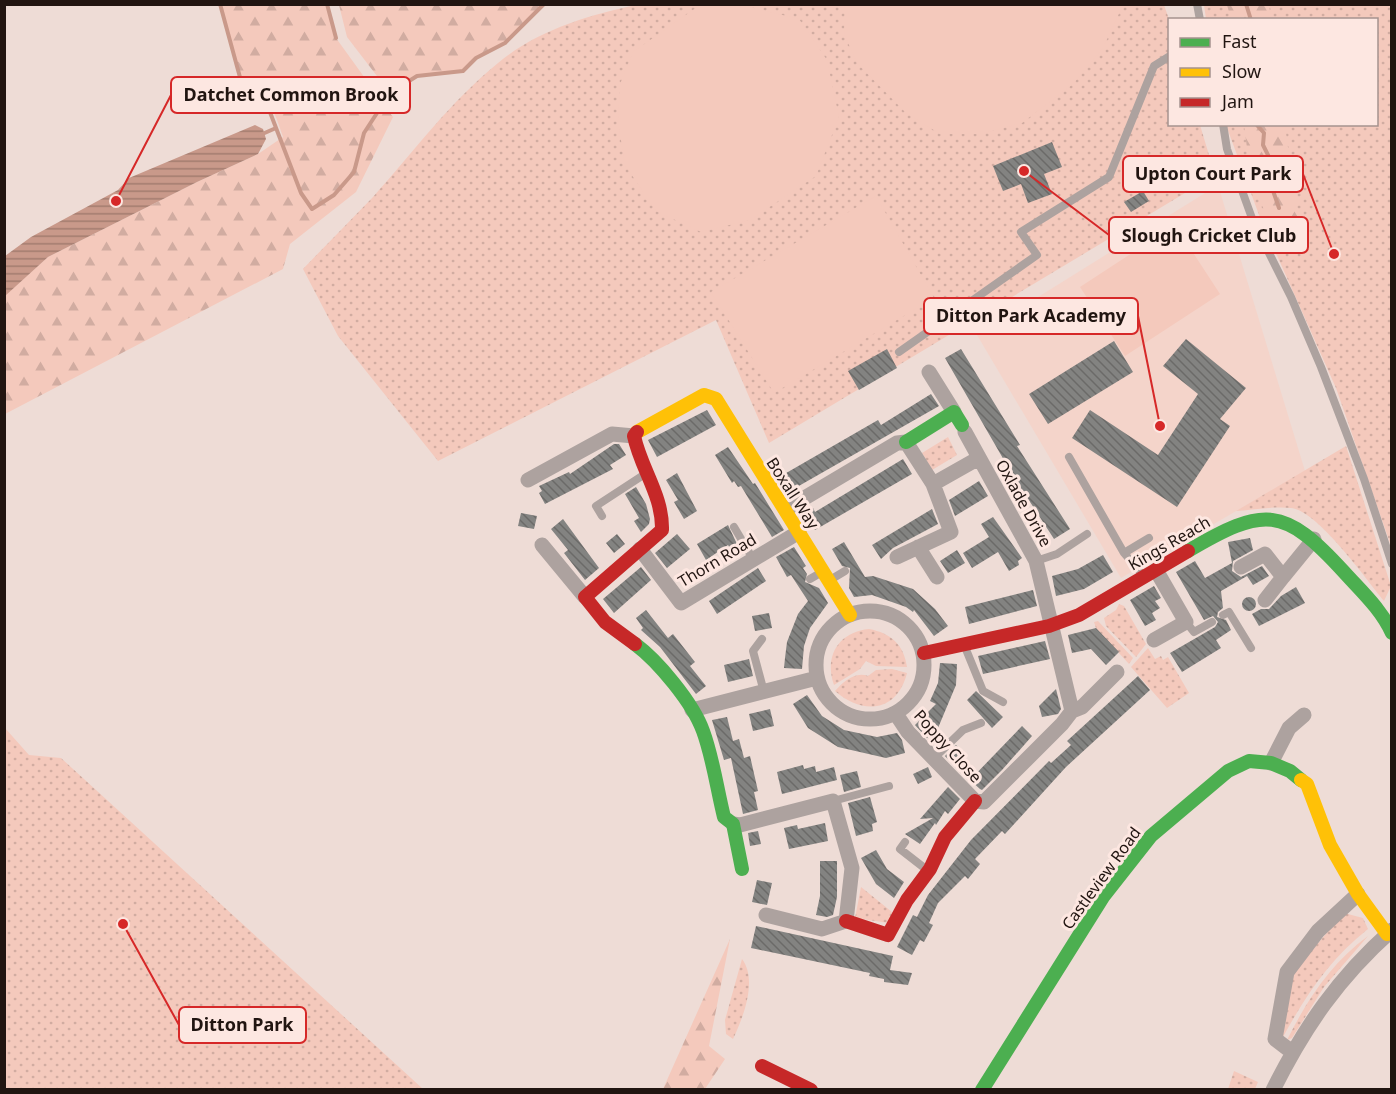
<svg xmlns="http://www.w3.org/2000/svg" width="1396" height="1094" viewBox="0 0 1396 1094" font-family="'Noto Sans',sans-serif">
<style>
.built{fill:#f4d4ca}
.grass{fill:url(#grass-dots)}
.forest{fill:url(#forest-firs)}
.garden{fill:#f4c9bc}
.water{fill:url(#water-rules)}
.lines{fill:none;stroke-linecap:round;stroke-linejoin:round}
.stream{stroke:#c9998a;stroke-width:4}
.building{fill:url(#building-back-hatch)}
.lane{stroke:#ada29f;stroke-width:8}
.street{stroke:#ada29f;stroke-width:15}
.fast{stroke:#4caf50;stroke-width:14}
.slow{stroke:#ffc107;stroke-width:14}
.jam{stroke:#c62828;stroke-width:14}
.labels{text-anchor:middle;dominant-baseline:central;stroke-width:6;stroke-linejoin:round;paint-order:stroke}
.street-label{font-size:16px;fill:#211511;stroke:#fde7e1}
.leader{fill:none;stroke:#d62828;stroke-width:2}
.callout-dot{fill:#d62828;stroke:#fde7e1;stroke-width:2}
.callout{fill:#fde7e1;stroke:#d62828;stroke-width:2}
.callout-label{font-size:18px;text-anchor:middle;font-weight:bold;fill:#211511}
</style>
<defs>
<pattern id="grass-dots" width="8" height="8" patternUnits="userSpaceOnUse" patternTransform="scale(1.5)"><rect width="8" height="8" fill="#f4c9bc"/><path d="M2 2h.1M6 6h.1" fill="none" stroke="#d1aca1" stroke-width="1.8" stroke-linecap="round"/></pattern>
<pattern id="forest-firs" width="22" height="20" patternUnits="userSpaceOnUse" patternTransform="scale(1.5)"><rect width="22" height="20" fill="#f4c9bc"/><path d="M5 1l3.5 6h-7zM16 11l3.5 6h-7z" fill="#d1aca1"/></pattern>
<pattern id="water-rules" width="6" height="5" patternUnits="userSpaceOnUse" patternTransform="scale(1.5)"><rect width="6" height="5" fill="#c9998a"/><path d="M0 2.5h6" fill="none" stroke="#a37c6f"/></pattern>
<pattern id="building-back-hatch" width="6" height="6" patternUnits="userSpaceOnUse" patternTransform="scale(1.5)"><rect width="6" height="6" fill="#838381"/><path d="M-1 5l2 2M0 0l6 6M5-1l2 2" fill="none" stroke="#6b6a68"/></pattern>
</defs>
<rect width="100%" height="100%" fill="#eedcd6"/>
<path class="built" d="M1218 185 1305 471 1121 578 977 335Z"/>
<path class="grass" d="M636 5H1164L1170 22V124L1200 125 1215 175 769 443 716 320 438 461 338 336 303 269C326 245 350 221 373 197 414 151 450 102 498 63 536 31 588 15 636 5Z
M1204 5H1391V546L1336 388 1259 215 1226 125 1376 124V20L1206 19Z
M948 437 957 455 932 470 922 453Z
M1346 446 1391 586 1384 601C1366 579 1317 510 1291 508 1274 506 1254 510 1236 511Z
M1119 604 1124 606 1146 644 1136 657 1106 626 1104 618 1116 610Z
M1098 621 1133 658 1129 664 1096 628 1094 622Z
M869 629C891 633 904 645 907 667L876 666 866 661 860 669 834 685C824 657 838 632 869 629Z
M1148 648 1155 659 1161 656 1163 660 1168 657 1189 693 1167 708 1131 667Z
M892 669 907 673C897 713 862 715 835 691 843 682 855 671 868 676L876 670Z
M5 728 29 755 61 758 423 1089H5Z
M861 887 892 912 889 923 855 918Z
M1344 913 1363 918 1368 929C1330 959 1306 995 1283 1037L1278 1029 1294 971Z
M1368 936 1324 987 1292 1038 1287 1040C1307 1000 1331 963 1368 936Z
M742 959C758 980 743 1018 733 1039L726 1034 725 1020Z
M1234 1071 1258 1082 1255 1089H1228Z"/>
<path class="forest" d="M220 5H328L336 38 393 117 356 192 290 244 283 269 5 414 4 296 48 257 197 182 258 154 283 137C273 106 269 98 241 81Z
M339 5V4L544 5 505 43 476 58 463 71 417 76 390 93 347 37Z
M1227 5H1269L1271 19H1231Z
M1244 125H1285L1298 223 1277 235 1252 186Z
M730 939 709 1046 725 1059 705 1089H663Z"/>
<path class="garden" d="M700 5 750 7 799 19 827 60 839 117 816 176 750 220 701 232 656 211 625 165 618 122 620 84 633 52Z
M845 5V4L1123 5 1103 48 1073 84 1022 123 980 134H940L905 112 857 63 844 34Z
M876 196 934 298 774 393 711 292Z
M1175 225 1220 294 1125 356 1080 287Z"/>
<path class="water" d="M255 125 263 129 266 139 258 154 197 182 48 257 5 296V256L31 237 118 190 129 178Z"/>
<g class="lines">
<path class="stream" d="M220 4 241 81 263 94 301 193 312 209 334 195 354 172 364 133 390 93 417 76 463 71 476 58 505 43 544 4
M327 4 336 38
M1246 4 1251 20
M1256 124 1264 133 1263 145 1276 171 1271 185 1279 208
M260 135 276 128"/>
</g>
<path class="building" d="M1052 142 1062 167 1044 174 1052 194 1028 203 1021 184 1003 191 993 166Z
M1143 191 1149 201 1131 212 1124 202Z
M1186 339 1246 388 1220 419 1230 426 1177 507 1072 438 1090 410 1158 455 1198 394 1163 366Z
M1114 341 1133 372 1048 424 1029 394Z
M887 349 897 368 859 390 848 371Z
M961 349 1020 445 1017 446 1070 529 1054 539 1012 474 945 358Z
M931 394 939 406 790 491 781 476 878 420 881 425Z
M707 410 716 425 657 457 648 440Z
M614 444H619L626 455 610 465 613 469 545 504 539 493 542 491 539 486 569 472 570 474Z
M728 447 753 484 755 483 784 530 772 537 741 486 738 487 734 481 732 483 715 455Z
M903 459 912 474 815 530 804 513 813 508 815 512Z
M677 473 697 511 684 519 674 502 678 500 666 480Z
M979 481 988 496 955 516 949 500Z
M636 487 646 504 650 519 649 524 641 532 634 521 639 518 625 494Z
M932 509 938 524 893 548 881 559 872 545Z
M521 513 537 516 534 529 518 526Z
M993 517 1022 558 1018 561 1019 565 1009 571 998 552 972 568 963 553 989 537 981 524Z
M563 519 599 568 585 580 564 553 568 550 551 529Z
M728 525 737 544 730 548 728 545 706 560 697 544Z
M617 534 625 544 614 553 606 543Z
M677 534 690 549 667 568 655 553Z
M1250 538 1253 550 1233 561 1232 571 1241 577 1262 566 1269 576 1253 585 1247 576 1221 591 1223 608 1218 612 1217 617 1226 620 1231 630 1216 640 1221 648 1182 672 1170 653 1215 627 1218 622 1213 616 1204 620 1176 572 1195 561 1205 578 1232 563 1228 542Z
M844 542 865 577 873 576 913 589 935 609 948 626 934 636 914 610 913 612 906 607 872 595 854 597 849 588 850 568 842 566 832 549Z
M794 547 806 566 803 568 807 574 805 582 819 588 828 603 810 628 804 646 802 669 784 668 785 658 787 642 798 614 808 601 791 575 787 577 776 557Z
M957 550 965 563 948 573 940 561Z
M1103 555 1113 572 1084 589 1056 596 1052 576 1078 569Z
M641 567 651 580 614 613 603 599Z
M758 568 766 581 717 614 709 601Z
M1154 586 1161 598 1155 601 1160 608 1152 613 1156 620 1145 626 1130 600Z
M1296 587 1305 603 1259 626 1252 614 1261 609H1269L1281 596Z
M1033 590 1037 606 969 624 965 607Z
M1242 604a7 7 0 1 1 14 0a7 7 0 1 1-14 0Z
M646 610 668 638 673 634 695 662 690 666 706 686 696 694 660 647 641 630 643 628 636 618Z
M769 613 772 628 755 631 752 616Z
M1096 628 1119 652 1106 665 1091 649 1072 653 1068 635Z
M1045 641 1050 659 983 674 978 656Z
M749 659 753 676 728 682 724 665Z
M940 663 957 664 956 685 938 728 927 738 915 725 936 704 930 701 938 683Z
M1138 676 1150 690 1066 767 1005 834 1002 831 975 859 980 864 968 879 965 876 938 903 929 923 933 925 924 942 920 940 912 955 897 947 913 915 917 917 928 895 971 840 1049 761 1051 763 1071 745 1067 741Z
M1056 689 1061 709 1058 714 1042 717 1039 706Z
M976 691 1003 717 992 728 967 700Z
M807 695 822 716 844 730 877 737 897 733 902 740 905 753 886 758 838 747 808 728 793 704Z
M770 709 774 726 753 731 749 714Z
M727 717 733 741 739 739 744 758 750 756 758 791 754 792 758 810 743 814 731 758 724 760 712 720Z
M1022 726 1032 736 1002 770 982 790 980 789 970 780Z
M956 745 964 753 953 764 945 756Z
M803 765 804 769 815 766 816 772 834 767 837 780 782 794 777 772Z
M928 767 932 777 918 784 913 774Z
M857 771 861 787 844 792 840 775Z
M948 787 960 799 948 814 945 811 936 825 935 823 920 844 905 834 933 818 920 819Z
M870 797 877 822 872 824 873 831 856 836 848 803Z
M825 823 828 841 789 849 784 828 797 825 798 829Z
M758 831 761 844 750 846 748 833Z
M876 850 887 869 904 882 894 898 876 884 861 858Z
M820 861H837V897L833 915 827 917 816 915 820 896Z
M757 880 772 883 767 905 752 902Z
M756 926 893 956 890 970 912 973 908 985 884 982V979L869 976 870 973 751 948Z"/>
<g class="lines">
<path class="lane" d="M1197 4 1200 20
M1223 124 1227 149 1253 221 1291 297 1321 367 1364 479 1392 564
M899 352 1037 255 1021 232 1109 177 1154 66 1170 56
M1069 457 1124 553 1143 575
M602 516 596 506 645 474
M734 527 753 559
M1124 553 1149 538
M1036 561 1057 554 1087 534
M810 579 822 572
M830 580 845 571
M1223 615 1229 612 1251 648
M1186 622 1194 632 1212 622
M762 639 753 651 764 692
M965 647 983 691 1003 702
M933 759 963 730 981 723
M833 801 889 786
M905 842 900 849 927 870"/>
<path class="street" d="M929 372 954 412
M965 432 1036 561 1072 711
M528 480 612 434 634 436
M933 484 979 458
M786 509 897 443 906 442 933 484 951 532 897 557
M542 545 585 597
M918 547 937 577
M640 549 681 603 799 532
M1241 567 1265 554 1283 577 1265 600
M1283 577 1314 539
M816 665a54 54 0 1 1 108 0a54 54 0 1 1-108 0Z
M1154 640 1186 622 1156 570
M692 710 817 678
M896 714 908 732 975 801 984 802 1062 724 1072 711 1082 707 1117 672
M1271 763 1289 728 1304 715
M733 824 740 825 833 801 852 868 846 921 822 929 766 915
M1292 1052 1275 1039 1287 972 1318 931 1358 894
M1273 1090C1305 1026 1339 977 1392 930"/>
<path class="fast" d="M906 442 954 412 962 425
M1188 551C1264 506 1284 506 1344 572 1362 592 1381 609 1392 633
M635 644C658 661 693 703 703 731 713 758 717 789 724 817L733 824 742 869
M982 1090 1103 897 1151 836 1228 771 1249 761 1271 763 1290 771 1301 780"/>
<path class="slow" d="M637 432 704 395 716 399 850 615
M1301 780 1307 784 1330 845 1358 894 1387 934"/>
<path class="jam" d="M635 644 605 622 585 597 662 530C663 496 641 469 634 436L637 432
M924 653 1049 626 1079 615 1188 551
M846 921 888 935 907 900 930 869 945 837 975 801
M762 1066 811 1090"/>
</g>
<g class="labels">
<g class="street-label">
<text transform="translate(793 493) rotate(57)">Boxall Way</text>
<text transform="translate(1024 503) rotate(61)">Oxlade Drive</text>
<text transform="translate(1169 543) rotate(-30)">Kings Reach</text>
<text transform="translate(717 560) rotate(-31)">Thorn Road</text>
<text transform="translate(948 746) rotate(48)">Poppy Close</text>
<text transform="translate(1101 878) rotate(-54)">Castleview Road</text>
</g>
</g>
<path class="leader" d="M116 201L171 95M1334 254L1303 174M1024 171L1109 235M1160 426L1138 316M123 924L179 1025"/>
<g class="callout-dot">
<circle cx="116" cy="201" r="6"/>
<circle cx="1334" cy="254" r="6"/>
<circle cx="1024" cy="171" r="6"/>
<circle cx="1160" cy="426" r="6"/>
<circle cx="123" cy="924" r="6"/>
</g>
<g class="callout">
<rect x="171" y="77" width="239" height="36" rx="6"/>
<rect x="1123" y="156" width="180" height="36" rx="6"/>
<rect x="1109" y="217" width="199" height="36" rx="6"/>
<rect x="924" y="298" width="214" height="36" rx="6"/>
<rect x="179" y="1007" width="127" height="36" rx="6"/>
</g>
<g class="callout-label">
<text x="291" y="101">Datchet Common Brook</text>
<text x="1213" y="180">Upton Court Park</text>
<text x="1209" y="242">Slough Cricket Club</text>
<text x="1031" y="322">Ditton Park Academy</text>
<text x="242" y="1031">Ditton Park</text>
</g>
<rect width="1396" height="1094" fill="none" stroke="#211511" stroke-width="12"/>
<rect x="1168" y="18" width="210" height="108" fill="#fde7e1" stroke="#a5938e" stroke-width="1.5"/>
<rect x="1180" y="38" width="30" height="9" fill="#4caf50" stroke="#a5938e" stroke-width="1.5"/>
<text x="1222" y="48" font-size="18" fill="#211511">Fast</text>
<rect x="1180" y="68" width="30" height="9" fill="#ffc107" stroke="#a5938e" stroke-width="1.5"/>
<text x="1222" y="78" font-size="18" fill="#211511">Slow</text>
<rect x="1180" y="98" width="30" height="9" fill="#c62828" stroke="#a5938e" stroke-width="1.5"/>
<text x="1222" y="108" font-size="18" fill="#211511">Jam</text>
</svg>
